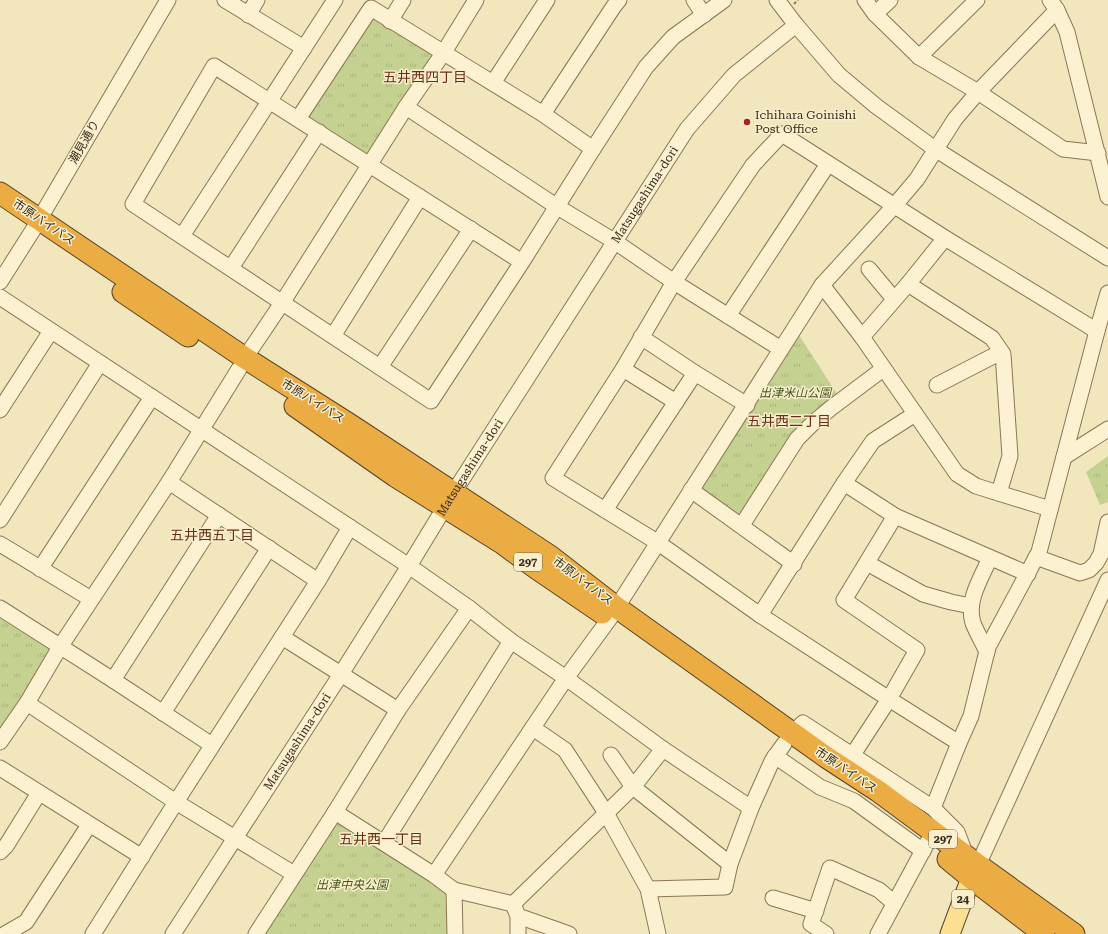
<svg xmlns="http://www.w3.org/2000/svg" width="1108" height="934" viewBox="0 0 1108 934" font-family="'Roboto Serif','Noto Sans JP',serif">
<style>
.grass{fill:url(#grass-tufts)}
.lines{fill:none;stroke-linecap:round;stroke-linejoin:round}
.minor-casing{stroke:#8c7554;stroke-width:17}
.major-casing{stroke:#594229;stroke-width:21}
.highway-casing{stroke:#594229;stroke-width:23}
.path{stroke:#8c7554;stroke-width:2;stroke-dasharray:3 2;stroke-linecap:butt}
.minor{stroke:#fcf2d1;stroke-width:15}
.major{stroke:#fae090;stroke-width:19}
.highway{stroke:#ebac44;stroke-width:21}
.poi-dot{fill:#a0261f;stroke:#f9efcd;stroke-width:1.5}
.labels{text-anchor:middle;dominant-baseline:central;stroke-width:3;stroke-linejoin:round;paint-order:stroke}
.shield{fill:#f9efcd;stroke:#736650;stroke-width:1}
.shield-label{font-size:11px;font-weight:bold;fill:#392c1b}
.poi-label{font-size:12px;fill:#392c1b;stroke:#f9efcd;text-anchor:start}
.street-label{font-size:12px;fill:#392c1b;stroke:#f9efcd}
.park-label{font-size:12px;font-style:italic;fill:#46581f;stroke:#f9efcd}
.quarter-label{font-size:14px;fill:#6a2d16;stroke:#f9efcd}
</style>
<defs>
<pattern id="grass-tufts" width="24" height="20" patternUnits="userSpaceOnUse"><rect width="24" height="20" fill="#c5d190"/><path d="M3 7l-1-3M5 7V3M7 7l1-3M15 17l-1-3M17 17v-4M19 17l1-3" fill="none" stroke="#aab47c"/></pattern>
</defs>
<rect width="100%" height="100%" fill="#f2e6bd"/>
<path class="grass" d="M371 8 444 52 370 165 299 119Z
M795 329 841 400 813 423 742 525 691 490Z
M1108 456V502L1100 505 1086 472Z
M0 608 60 647 0 741Z
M339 818 449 891 450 934H262Z"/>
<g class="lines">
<g class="minor-casing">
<g id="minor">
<path d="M225 0 304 48"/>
<path d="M694 0 704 15"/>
<path d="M777 0 796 25 839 75 876 106 935 149 1108 258"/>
<path d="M865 0 875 14 919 57 978 92 1063 149 1098 153"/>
<path d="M1050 0 1057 10 1067 32 1108 197"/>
<path d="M875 14 890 0"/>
<path d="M248 15 257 0"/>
<path d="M390 21 403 0"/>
<path d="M919 57 977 0"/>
<path d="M493 83 547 0"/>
<path d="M406 107 556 206 614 241 674 282 781 349"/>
<path d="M543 114 614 6 619 0"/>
<path d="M298 119 371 8 543 114 593 149"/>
<path d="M182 236 335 0"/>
<path d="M522 262 214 66 133 204 431 401 522 262 593 149 646 67 673 37 724 0"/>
<path d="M231 268 319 132"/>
<path d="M869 269 894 299"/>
<path d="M0 282 33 230 168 0"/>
<path d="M908 284 992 338 1003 354 1010 456 999 493"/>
<path d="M822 285 862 337 957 474 976 486 1050 509"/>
<path d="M0 297 409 566 469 608 511 641 566 678 663 749 751 808"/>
<path d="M728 316 828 164"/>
<path d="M333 336 420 197"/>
<path d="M641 337 695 373 747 405"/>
<path d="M862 337 908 284 945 238"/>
<path d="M245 358 282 303 406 107 444 52 476 0"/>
<path d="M380 367 471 229"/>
<path d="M623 369 676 402"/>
<path d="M937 385 1001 352"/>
<path d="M0 410 51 331"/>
<path d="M1064 457 1108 429"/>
<path d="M169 482 318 581"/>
<path d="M844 483 895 516 1028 574"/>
<path d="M691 490 794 564"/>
<path d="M605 510 695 373"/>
<path d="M0 520 100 363"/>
<path d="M742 525 797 439 813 423 831 408 883 369"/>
<path d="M0 544 91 599"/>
<path d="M1036 557 1080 573 1089 570 1096 563 1101 554 1108 522"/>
<path d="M867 563 923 594 951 602 971 606"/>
<path d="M40 569 152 397"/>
<path d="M0 608 113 680 212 745"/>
<path d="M760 615 844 483 873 441 915 414"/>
<path d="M282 637 398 710"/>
<path d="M987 652C983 643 977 633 973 623 966 601 981 578 990 558"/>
<path d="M113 680 219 515"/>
<path d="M27 703 176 802 294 874"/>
<path d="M163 713 269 548"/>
<path d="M533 728 565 750 606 813 648 889 658 934"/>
<path d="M792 733 803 723 933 808 957 832 966 856"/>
<path d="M0 742 27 703 60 647 169 482 239 369"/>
<path d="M959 743 889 699 760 615 657 542 553 478 623 369 674 282 753 165 782 134 945 238 1097 331"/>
<path d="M611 755 633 787 730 864"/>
<path d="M775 756 820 787 854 801 923 851"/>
<path d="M852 756 889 699 917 650 844 600 895 516"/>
<path d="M0 768 142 857"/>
<path d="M933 808 959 743 971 716 988 647 1039 552 1097 331 1108 293"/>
<path d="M335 812 434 875 454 890 513 904"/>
<path d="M384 843 511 641"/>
<path d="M0 852 6 846 39 793"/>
<path d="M978 865 1108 580"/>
<path d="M434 875 566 678 610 618 822 285 895 205 917 179 955 119 978 92 1057 10"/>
<path d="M648 889 725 887 730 864 751 808 772 761 784 744"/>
<path d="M454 890 455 934"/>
<path d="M773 898 816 911"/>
<path d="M518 916 569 934"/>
<path d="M5 934 26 922 89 825"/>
<path d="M93 934 176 802 318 581 350 527"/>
<path id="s1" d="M173 934 341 674 409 566 454 492 687 129 734 75 796 25"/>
<path d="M256 934 335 812 398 710 469 608"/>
<path d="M518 934V916L513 904 633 787 663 749"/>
<path d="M826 934 811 924 830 868 879 890 894 903"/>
<path d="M878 934 927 843"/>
</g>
</g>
<g class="major-casing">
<path id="major" d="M950 934 971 878 978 865"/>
</g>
<g class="highway-casing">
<path id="highway" d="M0 193 245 358 349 424 550 556 616 607 826 757 878 791 978 865 1074 934
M123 292 188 336
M295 406 395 476 502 543 536 568 602 613
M948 859 971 878 1044 934"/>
</g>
<path class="path" d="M794 4 798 0"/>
<use href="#minor" class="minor"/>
<use href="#major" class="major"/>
<use href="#highway" class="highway"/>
</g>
<circle class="poi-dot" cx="747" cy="122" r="4"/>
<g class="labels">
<g class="shield">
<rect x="514" y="553" width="28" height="18" rx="3"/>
<rect x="929" y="830" width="28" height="18" rx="3"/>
<rect x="952" y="890" width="22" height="18" rx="3"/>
</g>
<g class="shield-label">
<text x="528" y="562">297</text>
<text x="943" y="839">297</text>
<text x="963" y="899">24</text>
</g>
<g class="poi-label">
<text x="755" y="115">Ichihara Goinishi<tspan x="755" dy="14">Post Office</tspan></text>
</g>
<g class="street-label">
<text transform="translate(84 142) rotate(-60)">潮見通り</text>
<text stroke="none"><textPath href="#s1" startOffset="877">Matsugashima-dori</textPath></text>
<text transform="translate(44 222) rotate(34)">市原バイパス</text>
<text transform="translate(313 401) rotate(32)">市原バイパス</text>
<text stroke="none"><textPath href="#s1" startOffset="553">Matsugashima-dori</textPath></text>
<text transform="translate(583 581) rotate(37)">市原バイパス</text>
<text stroke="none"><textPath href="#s1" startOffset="229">Matsugashima-dori</textPath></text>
<text transform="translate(846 770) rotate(34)">市原バイパス</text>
</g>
<g class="park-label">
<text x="795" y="393">出津米山公園</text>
<text x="352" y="885">出津中央公園</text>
</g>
<g class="quarter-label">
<text x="425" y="77">五井西四丁目</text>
<text x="789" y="421">五井西二丁目</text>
<text x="212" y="535">五井西五丁目</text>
<text x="381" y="839">五井西一丁目</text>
</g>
</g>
</svg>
